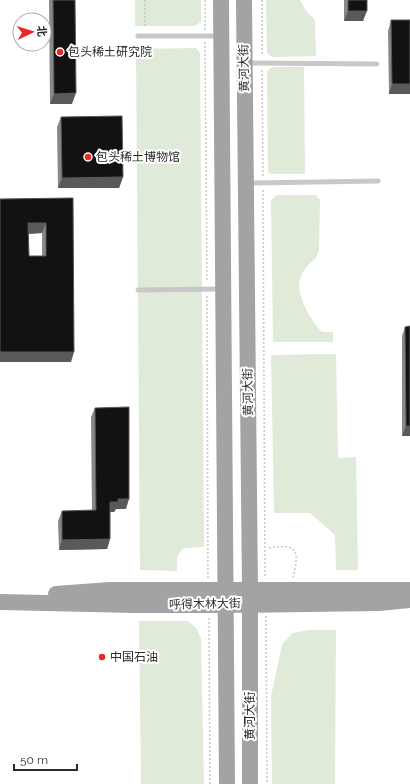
<svg xmlns="http://www.w3.org/2000/svg" width="410" height="784" viewBox="0 0 410 784" font-family="Raleway,'Noto Sans SC',sans-serif">
	<style>
		.green { fill: #e0ead8 }
		.lines { fill: none; stroke-linecap: round; stroke-linejoin: round }
		.path { stroke: #c8c8c8; stroke-width: 1.5; stroke-dasharray: 2 2; stroke-linecap: butt }
		.lane { stroke: #c8c8c8; stroke-width: 5 }
		.primary { stroke: #a3a3a3; stroke-width: 16 }
		.wall { fill: #888; fill-rule: evenodd }
		.shaded-wall { fill: #595959 }
		.building { fill: #121212; stroke: #595959; fill-rule: evenodd }
		.poi-dot { fill: #eb2725; stroke: #fff; stroke-width: 1.5 }
		.labels { text-anchor: middle; stroke-width: 4; stroke-linejoin: round; paint-order: stroke }
		.poi-label { font-size: 12px; fill: #2b2b2b; stroke: #fff; text-anchor: start }
		.street-label { font-size: 12px; fill: #2b2b2b; stroke: #fff }
	</style>
	<rect width="100%" height="100%" fill="#fff"/>
	<path class="green" d="M 135,0 L 201,0 L 201,22 L 194,26 L 135,26 Z
		M 266,0 L 300,0 L 306,11 L 315,20 L 316,56 L 272,57 L 267,53 Z
		M 196,48 L 200,53 L 204,547 L 183,548 L 177,557 L 177,571 L 140,570 L 136,49 Z
		M 272,67 L 304,67 L 305,174 L 270,174 L 268,172 L 267,71 Z
		M 277,195 L 316,195 L 320,200 L 319,250 L 316,258 C 308,264 300,273 299,284 C 299,299 311,321 322,332 L 333,332 L 333,342 L 273,342 L 271,200 Z
		M 336,354 L 338,458 L 356,457 L 358,570 L 336,570 L 335,535 L 310,513 L 274,513 L 271,355 Z
		M 139,621 L 188,621 L 197,629 L 201,639 L 204,784 L 141,784 Z
		M 309,630 L 336,630 L 335,784 L 272,784 L 271,696 L 282,645 L 292,633 Z"/>
	<g class="lines">
		<path class="path" d="M 145,0 L 145,26
			M 205,0 L 205,30
			M 262,0 L 262,56
			M 205,42 L 207,282
			M 262,70 L 263,176
			M 263,190 L 265,578
			M 207,296 L 208,578
			M 269,548 C 299,543 299,552 293,578
			M 266,616 L 267,784
			M 209,618 L 210,784"/>
		<path class="lane" d="M 138,36 L 220,36
			M 247,63 L 377,64
			M 249,183 L 378,181
			M 138,290 L 220,289"/>
		<path class="primary" d="M 221,0 L 227,784
			M 244,0 L 250,590 L 250,784
			M 56,594 L 110,590 L 410,590
			M 0,602 L 135,605 L 226,605 L 379,603 L 410,600"/>
	</g>
	<path class="wall" d="M 49,0 L 75,0 L 72,104 L 50,104 Z
		M 344,0 L 367,0 L 363,21 L 344,21 Z
		M 391,20 L 410,20 L 410,94 L 389,94 L 388,31 Z
		M 61,117 L 123,177 L 119,188 L 58,188 L 57,127 Z
		M 73,198 L 71,362 L 0,199 ZM 42,233 L 42,256 L 29,256 L 28,234 Z
		M 410,326 L 410,436 L 402,436 L 402,336 L 405,327 Z
		M 95,408 L 126,509 L 116,509 L 114,512 L 110,512 L 110,539 L 107,549 L 59,550 L 58,521 L 62,511 L 92,511 L 91,417 Z"/>
	<path class="shaded-wall" d="M 348,11 L 367,11 L 363,21 L 344,21 Z
		M 392,84 L 410,84 L 410,94 L 389,94 Z
		M 76,93 L 72,104 L 50,104 L 54,94 Z
		M 123,177 L 119,188 L 58,188 L 62,178 Z
		M 28,223 L 46,223 L 42,233 L 25,234 Z
		M 0,352 L 74,352 L 71,362 L 0,362 Z
		M 406,426 L 410,426 L 410,436 L 402,436 Z
		M 118,499 L 129,499 L 126,509 L 116,509 L 114,512 L 106,512 L 110,502 Z
		M 110,539 L 107,549 L 59,550 L 62,540 Z"/>
	<path class="building" d="M 53,0 L 75,0 L 76,93 L 54,94 Z
		M 348,0 L 367,0 L 367,11 L 348,11 Z
		M 391,20 L 410,20 L 410,84 L 392,84 Z
		M 122,116 L 123,177 L 62,178 L 61,117 Z
		M 73,198 L 74,352 L 0,352 L 0,199 ZM 28,223 L 46,223 L 46,256 L 29,256 Z
		M 410,326 L 410,426 L 406,426 L 405,327 Z
		M 129,407 L 129,499 L 118,499 L 118,502 L 110,502 L 110,539 L 62,540 L 62,511 L 96,510 L 95,408 Z"/>
	<g class="poi-dot">
		<circle cx="60" cy="52" r="4"/>
		<circle cx="88" cy="157" r="4"/>
		<circle cx="102" cy="657" r="4"/>
	</g>
	<g class="labels">
		<g class="poi-label">
			<text x="68" y="56">包头稀土研究院</text>
			<text x="96" y="161">包头稀土博物馆</text>
			<text x="110" y="661">中国石油</text>
		</g>
		<g class="street-label">
			<text transform="translate(244 68) rotate(-91)" y="4">黄河大街</text>
			<text transform="translate(248 392) rotate(-91)" y="4">黄河大街</text>
			<text transform="translate(205 604) rotate(-1)" y="4">呼得木林大街</text>
			<text transform="translate(250 716) rotate(-90)" y="4">黄河大街</text>
		</g>
	</g>
	<g transform="translate(32 32) rotate(86)"><circle r="19" fill="#ffffff" stroke="#aaaaaa"/>
	<path d="M0-3L7 15L0 10L-7 15Z" fill="#eb2725"/>
	<text y="-6" font-size="11" font-weight="bold" text-anchor="middle" fill="#2b2b2b">北</text>
	</g>
	<path d="M14 764v6h63v-6" fill="none" stroke="#2b2b2b" stroke-width="2"/>
	<text x="20" y="764" font-size="12" fill="#2b2b2b" stroke="#ffffff" stroke-width="3" paint-order="stroke">50 m</text>
</svg>
